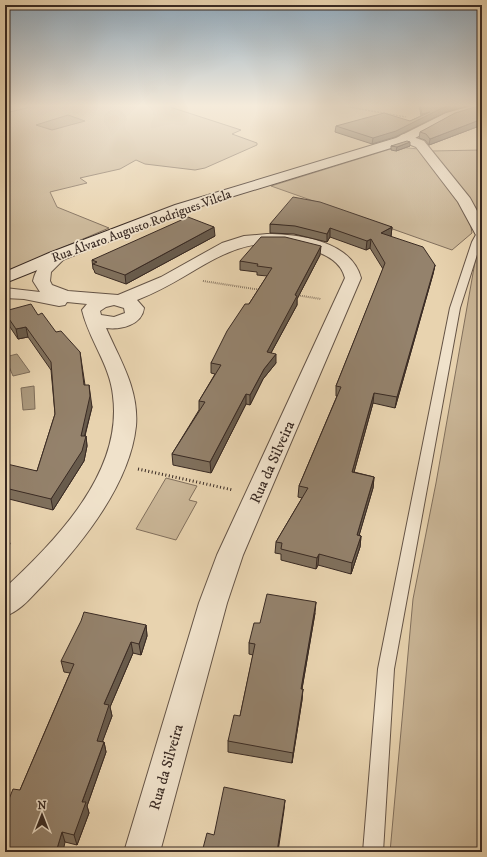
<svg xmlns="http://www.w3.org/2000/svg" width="487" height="857" viewBox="0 0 487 857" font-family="'IM FELL DW Pica',serif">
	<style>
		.green { fill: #cab697; stroke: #82705d }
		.water { fill: #ac9a7f; stroke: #7e6d5a }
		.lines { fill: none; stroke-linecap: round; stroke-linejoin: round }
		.service-casing { stroke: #655446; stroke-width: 2 }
		.minor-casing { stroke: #655446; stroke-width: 2 }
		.secondary-casing { stroke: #392a23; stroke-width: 2 }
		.path-far2 { stroke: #392a23; stroke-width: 1.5; stroke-dasharray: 0.5 1; stroke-linecap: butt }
		.path-far1 { stroke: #392a23; stroke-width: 2; stroke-dasharray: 0.5 1.5; stroke-linecap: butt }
		.path { stroke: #392a23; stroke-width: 3; stroke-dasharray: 1 2.5; stroke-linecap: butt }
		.service { fill: #f0e2cb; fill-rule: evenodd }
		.minor { fill: #f0e2cb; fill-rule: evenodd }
		.secondary { fill: #f0e2cb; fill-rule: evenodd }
		.wall { fill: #7f705d; stroke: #392a23 }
		.shaded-wall { fill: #685b4c; stroke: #392a23 }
		.building { fill: #94826c; stroke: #392a23 }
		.labels { text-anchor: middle; stroke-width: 3.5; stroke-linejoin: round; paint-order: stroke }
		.far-street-label { font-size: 13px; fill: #392a23; stroke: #f0e2cb }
		.street-label { font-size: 15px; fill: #392a23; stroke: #f0e2cb }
	</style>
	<rect width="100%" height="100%" fill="#e8d3af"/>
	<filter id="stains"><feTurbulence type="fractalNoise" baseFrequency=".005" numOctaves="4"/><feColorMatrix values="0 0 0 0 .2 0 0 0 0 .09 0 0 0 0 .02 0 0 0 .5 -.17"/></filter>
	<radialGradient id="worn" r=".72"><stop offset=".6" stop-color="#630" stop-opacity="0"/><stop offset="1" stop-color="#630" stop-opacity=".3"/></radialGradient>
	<path class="green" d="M 40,105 L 164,105 L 241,130 L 232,134 L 257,143 L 257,145 L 205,168 L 195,170 L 145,164 L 136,160 L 120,169 L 80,178 L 87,183 L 50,192 L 57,207 L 109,228 L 5,272 L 5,113 Z
		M 397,147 L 419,149 L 469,215 L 472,233 L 452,250 L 271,186 Z
		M 482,150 L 482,221 L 430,151 Z
		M 478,245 L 482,245 L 482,852 L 390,852 L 413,599 L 436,483 Z
		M 166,478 L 197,486 L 189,500 L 197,502 L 176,540 L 136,529 Z"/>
	<path class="water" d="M 68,115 L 85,121 L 52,130 L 36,125 Z
		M 17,354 L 30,372 L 13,376 L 5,357 Z
		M 34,386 L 35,409 L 23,410 L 21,388 Z"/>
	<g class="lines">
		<g class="service-casing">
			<path id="service" d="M 478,231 L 482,231 L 482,239 L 460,308 L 394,669 L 383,852 L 363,852 L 378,669 L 450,308 L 472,242 Z"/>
		</g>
		<g class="minor-casing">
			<path id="minor" d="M 405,134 L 424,141 L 470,198 L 482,220 L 482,239 L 477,237 L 458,202 L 416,147 L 401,141 L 399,138 L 401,135 Z
				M 267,234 C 300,234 351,241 361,278 L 243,555 L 227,603 L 160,852 L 124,852 L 199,603 L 217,555 L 345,278 C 341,262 327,255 312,250 C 234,225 203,275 137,300 L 144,308 C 142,325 121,330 106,328 C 120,360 139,389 136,426 C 130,484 83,542 44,584 C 32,596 21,611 5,616 L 5,588 C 56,540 123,473 113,396 C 110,365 89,340 82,310 L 87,304 L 67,302 L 65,305 L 59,306 L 24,299 L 5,298 L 5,288 L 40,292 L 33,281 C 36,267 50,247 67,251 L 69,254 L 51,272 L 50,281 L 52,285 L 68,291 L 118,295 L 161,277 L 222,243 L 244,236 ZM 114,305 L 124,308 L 125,313 L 114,317 L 101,315 L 100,311 L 106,307 Z"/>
		</g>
		<g class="secondary-casing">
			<path id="secondary" d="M 475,105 L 482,105 L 482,109 L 454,117 L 404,144 L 185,211 L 5,283 L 5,272 L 49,253 L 175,205 L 396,138 L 446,113 Z"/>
		</g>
		<path class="path-far2" d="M 337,105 L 406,117"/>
		<path class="path-far1" d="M 203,281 L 261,290
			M 296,295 L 321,299"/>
		<path class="path" d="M 138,469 L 233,490"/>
		<use href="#service" class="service"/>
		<use href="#minor" class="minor"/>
		<use href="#secondary" class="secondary"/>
	</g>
	<path class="wall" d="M 419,105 L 471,105 L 446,112 L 395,137 L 372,144 L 335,132 L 336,126 L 410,121 L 421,116 Z
		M 482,105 L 482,125 L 429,145 L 425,140 L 419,138 L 420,132 Z
		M 391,146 L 410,146 L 396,151 L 391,150 Z
		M 270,224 L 392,227 L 391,236 L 390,236 L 435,265 L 433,274 L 395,408 L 373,403 L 354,472 L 374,477 L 373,488 L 359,535 L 361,536 L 360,547 L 351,574 L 318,565 L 316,569 L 281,560 L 281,554 L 275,553 L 276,542 L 302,498 L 298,497 L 299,486 L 337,396 L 336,396 L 336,386 L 383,269 L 370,248 L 366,250 L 330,237 L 327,242 L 294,234 L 270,233 Z
		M 215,236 L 126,284 L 95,273 L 94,270 L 93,269 L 92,260 Z
		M 320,255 L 297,299 L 297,305 L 271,353 L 276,363 L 263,379 L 250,405 L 246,404 L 211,473 L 173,465 L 172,454 L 199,410 L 199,401 L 215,374 L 211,373 L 211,363 L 267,276 L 257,275 L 257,272 L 240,270 L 240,261 Z
		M 5,311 L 38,315 L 56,332 L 80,352 L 85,385 L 92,407 L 85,436 L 86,436 L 87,446 L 84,461 L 53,510 L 5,498 L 5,467 L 37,471 L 55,414 L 51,370 L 28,337 L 18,339 L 6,321 L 5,315 Z
		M 315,613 L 302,689 L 302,700 L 292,763 L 228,752 L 228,741 L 240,716 L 253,655 L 249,654 L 249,643 L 260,623 Z
		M 146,625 L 147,636 L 141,655 L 133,653 L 110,707 L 112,716 L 102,742 L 104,742 L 106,752 L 87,806 L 89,813 L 77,845 L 65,842 L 20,790 L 70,673 L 64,672 L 61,661 Z"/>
	<path class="shaded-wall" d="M 452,105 L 471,105 L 446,112 L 395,137 L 372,144 L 373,138 L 422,118 L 422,114 L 430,112 Z
		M 482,119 L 482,125 L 429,145 L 430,139 Z
		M 410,142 L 410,146 L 396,151 L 397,147 Z
		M 214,227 L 215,236 L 126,284 L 125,275 Z
		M 392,227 L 391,236 L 380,242 L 381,233 Z
		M 330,228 L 330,237 L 327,242 L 327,234 Z
		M 371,239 L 370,248 L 366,250 L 367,241 Z
		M 321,246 L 320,255 L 297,299 L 297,305 L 266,362 L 267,352 L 295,295 Z
		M 435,265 L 433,274 L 395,408 L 397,397 Z
		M 26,327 L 28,337 L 18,339 L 16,329 Z
		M 276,354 L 276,363 L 263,379 L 250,405 L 250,395 L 264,369 Z
		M 89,385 L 92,407 L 82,446 L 81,436 Z
		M 374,393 L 373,403 L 351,483 L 352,472 Z
		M 246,394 L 246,404 L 211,473 L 210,462 Z
		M 86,436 L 87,446 L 84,461 L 53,510 L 51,499 Z
		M 374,477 L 373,488 L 356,546 L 357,535 Z
		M 7,533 L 10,544 L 5,550 L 5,536 Z
		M 361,536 L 360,547 L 351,574 L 352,563 Z
		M 319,554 L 318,565 L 316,569 L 317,558 Z
		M 316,602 L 315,613 L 300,700 L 301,689 Z
		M 146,625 L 147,636 L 141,655 L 139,644 Z
		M 131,642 L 133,653 L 110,707 L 112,716 L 99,751 L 97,741 L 104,704 Z
		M 303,689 L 302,700 L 292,763 L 293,753 Z
		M 104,742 L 106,752 L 87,806 L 89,813 L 77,845 L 74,835 L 82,802 Z
		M 285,800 L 284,810 L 278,852 L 277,852 Z
		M 62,832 L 65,842 L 63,852 L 56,852 Z"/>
	<path class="building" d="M 420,105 L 452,105 L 446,106 L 396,131 L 373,138 L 336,126 L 384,113 L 410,121 L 430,112 L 422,114 Z
		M 482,105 L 482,119 L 430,139 L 426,134 L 420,132 L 455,113 Z
		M 407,141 L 410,142 L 397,147 L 391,146 Z
		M 293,197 L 320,202 L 392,227 L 381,233 L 423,247 L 435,265 L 397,397 L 374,393 L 352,472 L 374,477 L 357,535 L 361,536 L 352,563 L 319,554 L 317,558 L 281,549 L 282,543 L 276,542 L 308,488 L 299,486 L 341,387 L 336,386 L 385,263 L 371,239 L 367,241 L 330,228 L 327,234 L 295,226 L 270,224 Z
		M 188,217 L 214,227 L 125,275 L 93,264 L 97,262 L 92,260 Z
		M 261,237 L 285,237 L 321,246 L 295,295 L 297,296 L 267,352 L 276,354 L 264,369 L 250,395 L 246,394 L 210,462 L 172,454 L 205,402 L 199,401 L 221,365 L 211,363 L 227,331 L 245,304 L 249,304 L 272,268 L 257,266 L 258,264 L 240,261 Z
		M 31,304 L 38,315 L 42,313 L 56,332 L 61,331 L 80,352 L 84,385 L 89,385 L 90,396 L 81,436 L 86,436 L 82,451 L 51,499 L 5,488 L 5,467 L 7,464 L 37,471 L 55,414 L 51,362 L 26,327 L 16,329 L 5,313 L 5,311 Z
		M 267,594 L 316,602 L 301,689 L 303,689 L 293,753 L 228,741 L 234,715 L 240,716 L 255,644 L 249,643 L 254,623 L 260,623 Z
		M 84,612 L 146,625 L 139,644 L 131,642 L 104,704 L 109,705 L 97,741 L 104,742 L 82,802 L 86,802 L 74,835 L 62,832 L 56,852 L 5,852 L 5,809 L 13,789 L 20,790 L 74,664 L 61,661 L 81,621 Z
		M 224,787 L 285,800 L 277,852 L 202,852 L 207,833 L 214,835 Z"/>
	<linearGradient id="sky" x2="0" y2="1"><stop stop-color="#90aabe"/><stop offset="0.47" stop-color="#f5ebdb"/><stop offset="1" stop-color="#f5ebdb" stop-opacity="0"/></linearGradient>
	<rect width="487" height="225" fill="url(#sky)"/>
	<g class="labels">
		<g class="far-street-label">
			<text transform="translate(141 225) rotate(-20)" y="5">Rua Álvaro Augusto Rodrigues Vilela</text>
		</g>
		<g class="street-label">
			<text transform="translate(272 462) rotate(-66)" y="5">Rua da Silveira</text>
			<text transform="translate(166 767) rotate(-74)" y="5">Rua da Silveira</text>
		</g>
	</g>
	<rect width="487" height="857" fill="none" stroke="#e8d3af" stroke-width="20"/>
	<rect x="6" y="6" width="475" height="845" fill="none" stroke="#392a23" stroke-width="2"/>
	<rect x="10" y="10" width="467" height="837" fill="none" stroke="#392a23"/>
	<g transform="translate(42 815)" stroke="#f0e2cb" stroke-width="3" paint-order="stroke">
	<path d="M0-3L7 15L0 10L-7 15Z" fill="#392a23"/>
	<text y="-6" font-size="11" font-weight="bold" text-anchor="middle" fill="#392a23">N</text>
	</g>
	<rect width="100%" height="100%" filter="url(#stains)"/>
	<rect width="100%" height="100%" fill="url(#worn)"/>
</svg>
